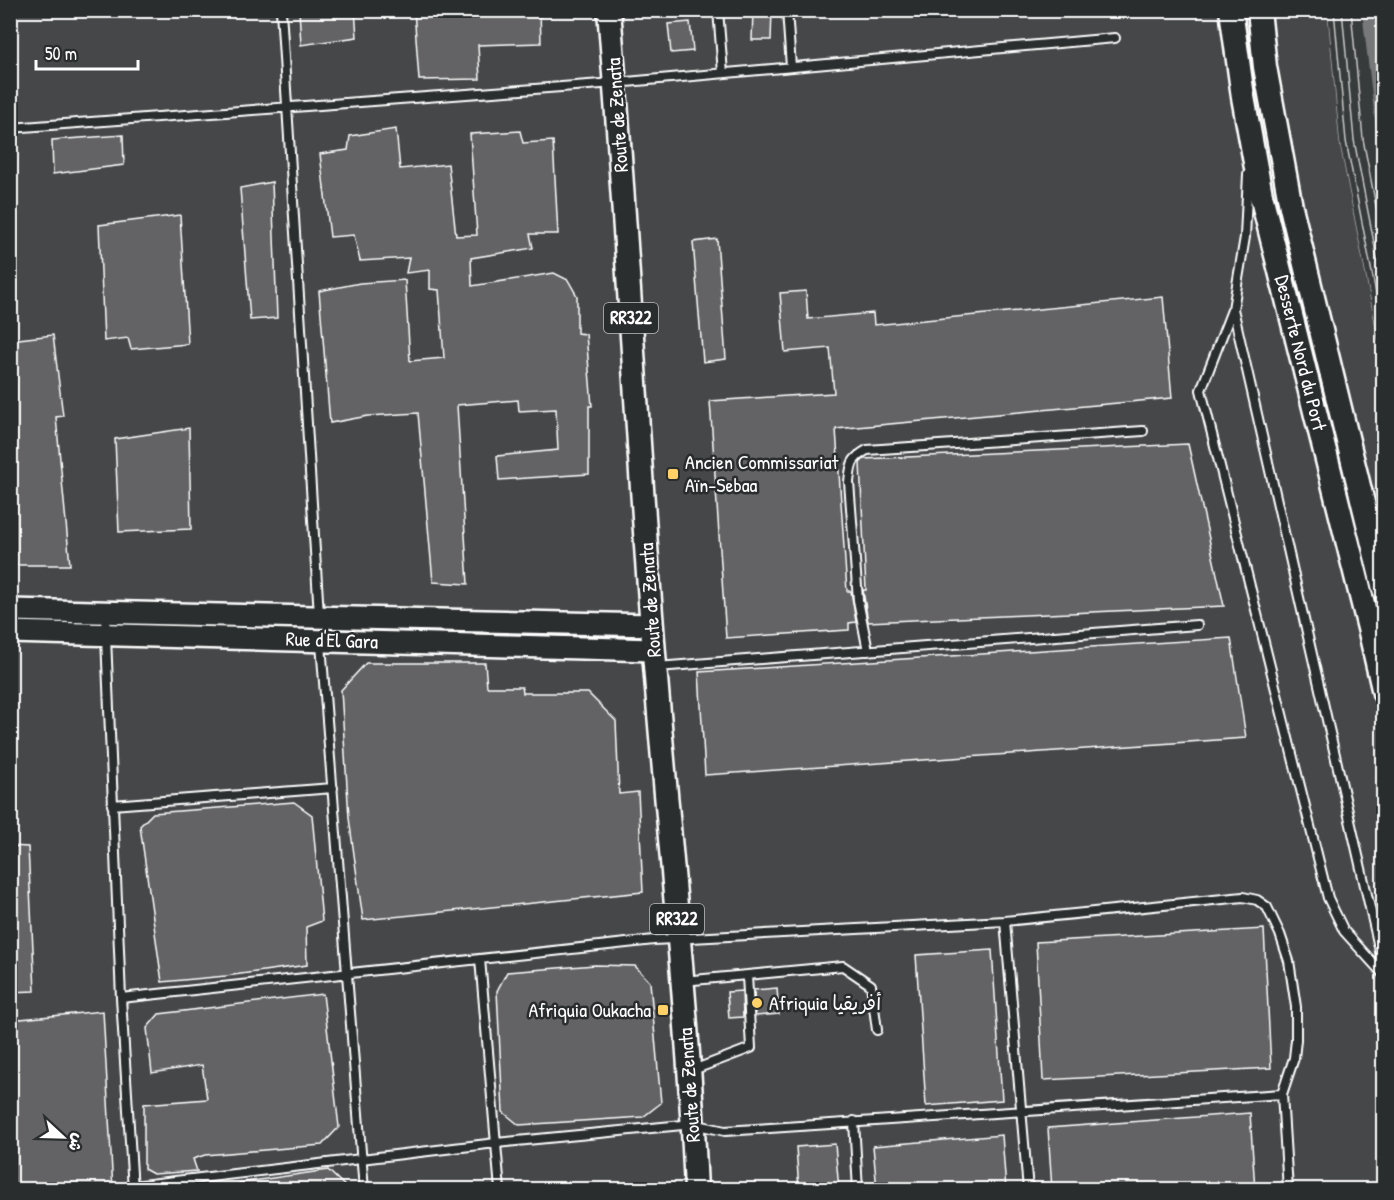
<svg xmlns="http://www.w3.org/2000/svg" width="1394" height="1200" viewBox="0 0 1394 1200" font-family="'Patrick Hand','Playpen Sans Arabic',sans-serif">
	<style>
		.built { fill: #444748 }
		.water { fill: #767879; stroke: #adaeaf; stroke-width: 1.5 }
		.pier { fill: #373a3b }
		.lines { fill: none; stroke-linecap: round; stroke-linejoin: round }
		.shore { stroke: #c8c9c9; stroke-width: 1.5 }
		.building { fill: #636465; stroke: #fff; stroke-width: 1.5 }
		.lane-casing { stroke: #fff; stroke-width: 12 }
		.secondary-casing { stroke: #fff; stroke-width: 26 }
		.primary-casing { stroke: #fff; stroke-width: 27 }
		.lane { stroke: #2a2d2e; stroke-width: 8 }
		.secondary { stroke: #2a2d2e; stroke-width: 21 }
		.primary { stroke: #2a2d2e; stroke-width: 22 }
		.poi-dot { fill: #ffd166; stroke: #2a2d2e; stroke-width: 2 }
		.labels { text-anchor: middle; stroke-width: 5; stroke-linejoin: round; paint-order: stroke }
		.shield { fill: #2a2d2e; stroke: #bfc0c0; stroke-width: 1.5 }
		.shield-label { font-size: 18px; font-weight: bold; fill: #fff }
		.street-label { font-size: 20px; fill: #fff; stroke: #2a2d2e }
		.poi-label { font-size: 20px; fill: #fff; stroke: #2a2d2e; text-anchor: start }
	</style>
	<rect width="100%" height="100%" fill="#373a3b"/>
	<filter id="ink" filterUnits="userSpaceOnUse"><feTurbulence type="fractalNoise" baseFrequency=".0167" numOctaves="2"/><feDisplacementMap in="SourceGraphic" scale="12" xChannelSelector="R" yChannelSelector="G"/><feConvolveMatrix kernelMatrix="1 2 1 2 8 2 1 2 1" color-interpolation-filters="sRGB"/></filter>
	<g filter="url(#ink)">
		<path class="built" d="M 10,11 L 1328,11 L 1340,142 L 1378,336 L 1383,356 L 1383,1189 L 11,1189 Z"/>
		<path class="water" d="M 1328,11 L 1383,11 L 1383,356 L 1378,336 L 1340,142 Z"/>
		<path class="pier" d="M 1328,11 L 1362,11 L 1383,188 L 1383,356 L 1378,336 L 1340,142 Z"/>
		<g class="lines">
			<path class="shore" d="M 1334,10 L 1346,141 L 1384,334
				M 1342,10 L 1354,140 L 1384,294
				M 1351,10 L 1363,139 L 1384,247"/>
		</g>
		<path class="building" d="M 299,10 L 355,10 L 357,37 L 301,45 Z
			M 414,10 L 540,10 L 541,43 L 478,45 L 480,79 L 419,80 Z
			M 753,10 L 772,10 L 771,40 L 752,40 Z
			M 690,22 L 693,51 L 671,53 L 668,24 Z
			M 396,129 L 400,169 L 448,164 L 456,236 L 477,235 L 470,134 L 520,131 L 523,143 L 553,141 L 558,234 L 530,234 L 533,248 L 471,258 L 472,286 L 554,273 L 568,280 L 577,296 L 577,333 L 586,334 L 592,406 L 589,406 L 589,474 L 499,480 L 497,456 L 558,450 L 556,409 L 519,411 L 518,400 L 457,405 L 468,584 L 433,582 L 418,413 L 368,416 L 330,423 L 319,291 L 360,283 L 405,280 L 410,361 L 444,358 L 439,290 L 430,289 L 430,270 L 406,273 L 409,258 L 360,261 L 354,235 L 330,237 L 320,154 L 348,150 L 350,136 Z
			M 123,135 L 124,165 L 53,174 L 52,140 Z
			M 272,182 L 277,318 L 250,320 L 240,188 Z
			M 180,215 L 188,344 L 131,349 L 128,338 L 104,341 L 99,225 Z
			M 717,239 L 726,359 L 703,362 L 693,242 Z
			M 806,291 L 808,319 L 873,313 L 874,325 L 1163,297 L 1172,398 L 836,429 L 847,591 L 851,591 L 856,622 L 849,623 L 849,630 L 726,638 L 710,401 L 834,393 L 830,348 L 785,352 L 780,293 Z
			M 53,335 L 63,416 L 56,417 L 70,565 L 12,565 L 10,340 Z
			M 189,428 L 191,529 L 119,532 L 115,439 Z
			M 1188,444 L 1224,606 L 868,622 L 863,590 L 866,590 L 860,463 L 864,459 Z
			M 1231,638 L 1246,738 L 705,775 L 699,672 Z
			M 366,663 L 485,663 L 487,687 L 522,687 L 523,693 L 588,693 L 616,721 L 619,794 L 638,792 L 643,892 L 363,920 L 349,818 L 341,690 Z
			M 294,802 L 312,815 L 322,921 L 306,927 L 307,965 L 226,976 L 162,982 L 140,826 L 153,813 Z
			M 10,846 L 28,847 L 35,991 L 10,992 Z
			M 1264,929 L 1271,1068 L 1043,1080 L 1036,942 Z
			M 992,950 L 1002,1100 L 926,1106 L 916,955 Z
			M 595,965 L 635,966 L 650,982 L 661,1103 L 643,1117 L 519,1125 L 503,1112 L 497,991 L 507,972 Z
			M 777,988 L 779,1014 L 755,1016 L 754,990 Z
			M 742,991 L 743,1017 L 729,1018 L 727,992 Z
			M 323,994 L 339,1127 L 322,1145 L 205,1155 L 193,1159 L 197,1171 L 153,1174 L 144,1169 L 144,1104 L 207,1099 L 202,1065 L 152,1073 L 147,1028 L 159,1014 Z
			M 103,1011 L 113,1190 L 10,1190 L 10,1020 Z
			M 1250,1113 L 1255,1190 L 1052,1190 L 1048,1128 Z
			M 1002,1135 L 1006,1190 L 877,1190 L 873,1146 Z
			M 835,1144 L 839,1190 L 799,1190 L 796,1147 Z
			M 328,1170 L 349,1190 L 239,1190 L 239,1183 Z"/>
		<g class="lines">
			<g class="lane-casing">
				<path id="lane" d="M 281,10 L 319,615
					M 718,10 L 723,73
					M 787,10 L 791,67
					M 10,128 L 615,83 L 1115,38
					M 1248,174 L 1245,237 L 1233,309 L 1384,969
					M 1232,310 L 1201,390 L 1328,898 L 1344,931 L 1384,975
					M 105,613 L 121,998 L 133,1190
					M 321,644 L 364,1190
					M 868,651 L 858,600 L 849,482 C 851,464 851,459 867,450 L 1143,431
					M 657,667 L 1197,625
					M 112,805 L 333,788
					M 1005,921 L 1028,1190
					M 480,959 L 500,1190
					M 683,981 L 843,966 L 871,985 L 877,1030
					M 121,998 L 654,940 L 1005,921 L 1243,897 L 1257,900 L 1267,907 L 1280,934 L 1289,961 L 1296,1007 L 1296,1040 L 1294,1058 L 1282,1094 L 1288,1190
					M 693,1070 L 751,1048 L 747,975
					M 854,1121 L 858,1190
					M 133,1186 L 496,1143 L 693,1124 L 725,1131 L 1282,1094"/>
			</g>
			<g class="secondary-casing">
				<path id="secondary" d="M 10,610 L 651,625
					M 10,632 L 653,650"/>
			</g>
			<g class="primary-casing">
				<path id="primary" d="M 609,10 C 626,216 636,422 652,627 C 666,814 688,1002 696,1190
					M 1231,10 L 1243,97 L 1261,195 L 1370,632 L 1384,693
					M 1259,10 L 1265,67 L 1291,207 L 1384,589"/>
			</g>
			<use href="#lane" class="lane"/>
			<use href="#secondary" class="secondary"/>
			<use href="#primary" class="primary"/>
		</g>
	</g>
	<g class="poi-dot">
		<rect x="667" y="468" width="12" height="12" rx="3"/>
		<circle cx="757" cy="1003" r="6"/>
		<rect x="657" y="1004" width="12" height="12" rx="3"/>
	</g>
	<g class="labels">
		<g class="shield">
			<rect x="604" y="303" width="54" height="30" rx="4.5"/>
			<rect x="650" y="904" width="54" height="30" rx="4.5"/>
		</g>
		<g class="shield-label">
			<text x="631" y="324">RR322</text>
			<text x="677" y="925">RR322</text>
		</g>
		<g class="street-label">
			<text transform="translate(617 115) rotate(-94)" y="7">Route de Zenata</text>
			<text transform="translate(1301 353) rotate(76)" y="7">Desserte Nord du Port</text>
			<text transform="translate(650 600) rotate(-94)" y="7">Route de Zenata</text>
			<text transform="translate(332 640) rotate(2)" y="7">Rue d'El Gara</text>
			<text transform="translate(689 1085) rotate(-94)" y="7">Route de Zenata</text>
		</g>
		<g class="poi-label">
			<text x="685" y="469">Ancien Commissariat<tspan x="685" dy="23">Aïn-Sebaa</tspan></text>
			<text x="769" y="1010">Afriquia أفريقيا</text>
			<text x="651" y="1017" text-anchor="end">Afriquia Oukacha</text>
		</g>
	</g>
	<rect width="1394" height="1200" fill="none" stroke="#2a2d2e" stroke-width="36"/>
	<rect x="18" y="18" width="1358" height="1164" fill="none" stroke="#fff" stroke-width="2" filter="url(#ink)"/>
	<g transform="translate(63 1137) rotate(112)" stroke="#2a2d2e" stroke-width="4.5" paint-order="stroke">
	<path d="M0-4.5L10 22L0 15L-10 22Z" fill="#ffffff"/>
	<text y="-9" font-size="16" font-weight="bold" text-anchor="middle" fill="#ffffff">ش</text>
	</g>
	<path d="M36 60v9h102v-9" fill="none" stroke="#ffffff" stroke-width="3"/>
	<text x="45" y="60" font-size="18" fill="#ffffff" stroke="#2a2d2e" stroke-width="4.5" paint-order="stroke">50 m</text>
</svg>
